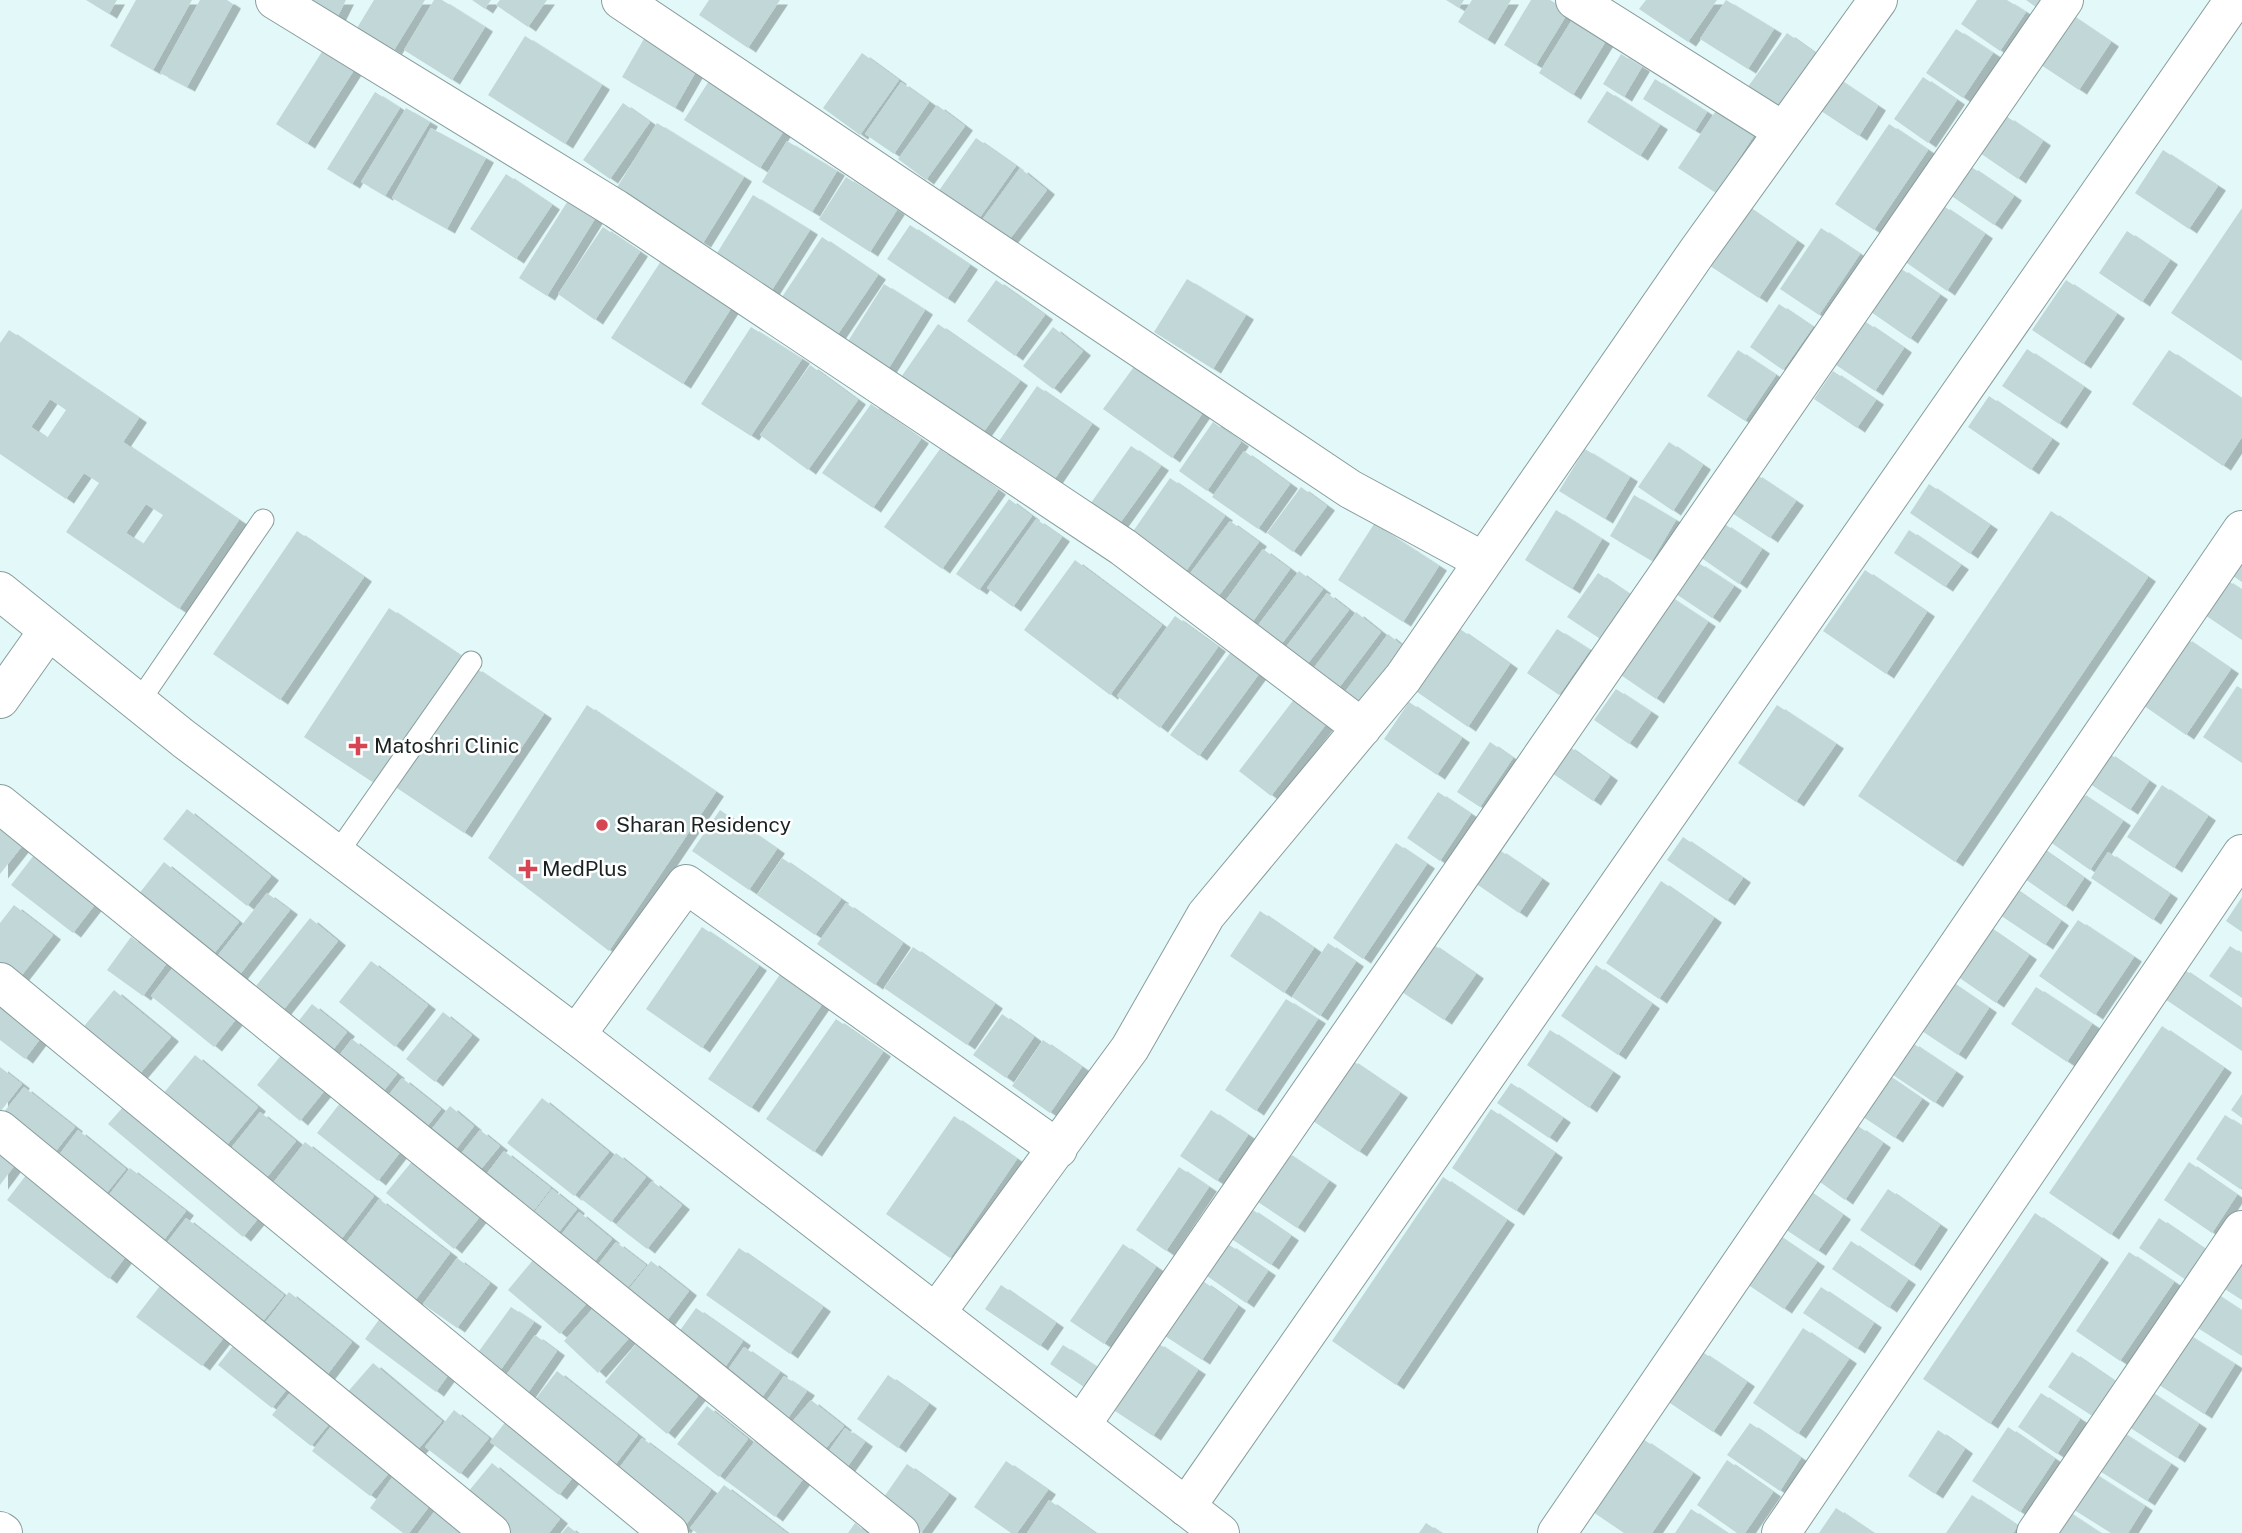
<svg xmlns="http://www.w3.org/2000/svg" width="2242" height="1533" viewBox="0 0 2242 1533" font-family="'Public Sans',sans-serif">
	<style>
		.building { fill: #c2d7d8; fill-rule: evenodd; filter: url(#shadow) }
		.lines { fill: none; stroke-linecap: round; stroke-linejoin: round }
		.service-casing { stroke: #899d9d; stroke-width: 23 }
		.minor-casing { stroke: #899d9d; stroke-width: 40 }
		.tertiary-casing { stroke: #899d9d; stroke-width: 40 }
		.service { stroke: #fff; stroke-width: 21 }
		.minor { stroke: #fff; stroke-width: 38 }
		.tertiary { stroke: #fff; stroke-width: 38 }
		.poi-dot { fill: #d54553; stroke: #fff; stroke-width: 2.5 }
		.labels { text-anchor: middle; stroke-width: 5; stroke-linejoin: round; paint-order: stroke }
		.poi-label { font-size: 21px; fill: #1a2222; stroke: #fff; text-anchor: start }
	</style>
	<defs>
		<filter id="shadow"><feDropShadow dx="8" dy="4.5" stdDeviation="0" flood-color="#0004"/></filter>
	</defs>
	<rect width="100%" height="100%" fill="#e3f9f9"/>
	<path class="building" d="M 86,0 L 117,0 L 109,14 Z
		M 136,0 L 192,0 L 153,70 L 110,46 Z
		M 200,0 L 227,0 L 233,4 L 187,87 L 160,73 Z
		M 304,0 L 346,0 L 337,18 Z
		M 374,0 L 425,0 L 394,50 L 357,28 Z
		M 434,0 L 442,0 L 485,27 L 452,80 L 404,50 Z
		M 472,0 L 491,0 L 485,9 Z
		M 500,0 L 547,0 L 528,27 L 496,5 Z
		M 709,0 L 780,0 L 748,48 L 699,15 Z
		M 1446,0 L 1464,0 L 1459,8 Z
		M 1472,0 L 1511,0 L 1487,40 L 1458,22 Z
		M 1531,0 L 1550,0 L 1569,11 L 1536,65 L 1504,45 Z
		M 1646,0 L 1717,0 L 1688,42 L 1639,9 Z
		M 1726,0 L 1774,29 L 1748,69 L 1700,39 Z
		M 1977,0 L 2007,0 L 2026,12 L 2000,51 L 1961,24 Z
		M 2026,0 L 2047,0 L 2040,10 Z
		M 2068,13 L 2111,42 L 2079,90 L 2035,61 Z
		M 1575,15 L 1609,36 L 1573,95 L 1539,73 Z
		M 1956,29 L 1993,53 L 1963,98 L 1926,73 Z
		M 1787,33 L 1818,55 L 1777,110 L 1747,88 Z
		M 525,36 L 602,85 L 565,144 L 488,95 Z
		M 645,37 L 698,68 L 675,108 L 622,77 Z
		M 325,47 L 356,67 L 307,144 L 276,124 Z
		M 862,53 L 899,80 L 860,135 L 823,108 Z
		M 1621,54 L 1642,67 L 1624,97 L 1603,84 Z
		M 1829,73 L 1878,106 L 1859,136 L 1809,103 Z
		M 1923,77 L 1957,100 L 1928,143 L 1894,119 Z
		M 1655,79 L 1707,112 L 1695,131 L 1643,99 Z
		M 709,81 L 785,129 L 760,168 L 684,120 Z
		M 901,82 L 929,102 L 894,154 L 865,134 Z
		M 1607,91 L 1660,125 L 1640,156 L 1587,122 Z
		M 375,92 L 400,108 L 352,184 L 327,169 Z
		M 623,103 L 650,122 L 610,179 L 583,160 Z
		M 937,105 L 965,126 L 926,180 L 898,159 Z
		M 1719,106 L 1757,131 L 1716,193 L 1678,168 Z
		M 406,108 L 430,122 L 385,196 L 361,182 Z
		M 2006,116 L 2043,141 L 2018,179 L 1980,153 Z
		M 657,123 L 744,177 L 703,243 L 616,189 Z
		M 1889,124 L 1928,150 L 1874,230 L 1835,204 Z
		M 431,128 L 486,158 L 447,229 L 392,198 Z
		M 976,138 L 1016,166 L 978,220 L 938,192 Z
		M 787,141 L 837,171 L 812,212 L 762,182 Z
		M 2163,150 L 2218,186 L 2189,229 L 2135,193 Z
		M 1970,166 L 2014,196 L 1994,225 L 1950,195 Z
		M 1020,168 L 1047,190 L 1009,240 L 982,220 Z
		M 506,174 L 552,205 L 516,259 L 470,229 Z
		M 846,177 L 897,210 L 870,252 L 819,219 Z
		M 753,195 L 810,230 L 770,293 L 714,258 Z
		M 571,196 L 598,214 L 547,296 L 519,278 Z
		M 1742,203 L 1797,241 L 1759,298 L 1704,262 Z
		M 1942,205 L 1985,234 L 1947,291 L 1904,261 Z
		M 2242,208 L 2242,361 L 2171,313 Z
		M 910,225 L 970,265 L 947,299 L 887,259 Z
		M 603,227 L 640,252 L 595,320 L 558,294 Z
		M 1821,228 L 1860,254 L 1819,315 L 1780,289 Z
		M 2127,231 L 2170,260 L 2142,302 L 2099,273 Z
		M 822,237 L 878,275 L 836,337 L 780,300 Z
		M 661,261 L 732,307 L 683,384 L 611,338 Z
		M 1900,268 L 1940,295 L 1910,339 L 1871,312 Z
		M 1187,279 L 1246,315 L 1213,369 L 1154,332 Z
		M 996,280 L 1045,315 L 1015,356 L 967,321 Z
		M 2066,280 L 2117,314 L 2083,364 L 2032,330 Z
		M 884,284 L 925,310 L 887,371 L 845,346 Z
		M 1779,304 L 1813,327 L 1783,370 L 1750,347 Z
		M 1866,322 L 1904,348 L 1875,391 L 1836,365 Z
		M 938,324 L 1020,381 L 980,437 L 899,380 Z
		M 751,327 L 802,359 L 751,436 L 701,404 Z
		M 1053,327 L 1083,351 L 1053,389 L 1023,366 Z
		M 9,330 L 139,418 L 123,442 L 239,520 L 179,609 L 66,532 L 99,483 L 84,473 L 66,499 L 0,454 L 0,343 ZM 50,399 L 66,410 L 47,438 L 31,427 ZM 146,504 L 163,515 L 143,544 L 126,533 Z
		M 2027,349 L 2084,387 L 2059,424 L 2002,386 Z
		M 1738,350 L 1776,375 L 1745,421 L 1707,396 Z
		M 2169,350 L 2242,399 L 2242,437 L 2223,466 L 2132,404 Z
		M 1136,364 L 1204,411 L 1172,458 L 1103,409 Z
		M 810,365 L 858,400 L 808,470 L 760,435 Z
		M 1833,371 L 1876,400 L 1857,428 L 1814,399 Z
		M 1037,386 L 1092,424 L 1052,483 L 997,444 Z
		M 1989,396 L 2052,439 L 2031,470 L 1968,427 Z
		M 871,404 L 921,439 L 873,508 L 822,473 Z
		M 1213,422 L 1241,442 L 1207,491 L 1179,471 Z
		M 1669,442 L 1703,465 L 1673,511 L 1638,487 Z
		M 1131,446 L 1161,466 L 1115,530 L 1086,510 Z
		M 940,449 L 998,490 L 942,569 L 884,527 Z
		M 1585,449 L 1630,477 L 1605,519 L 1559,491 Z
		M 1244,451 L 1290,484 L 1258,529 L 1212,497 Z
		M 1754,473 L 1796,501 L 1770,538 L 1729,511 Z
		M 1170,478 L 1225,516 L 1179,581 L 1125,543 Z
		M 1929,484 L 1990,525 L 1970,554 L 1910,513 Z
		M 1301,487 L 1327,506 L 1293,552 L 1267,533 Z
		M 1634,495 L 1676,520 L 1652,561 L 1610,536 Z
		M 1009,499 L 1032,516 L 979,590 L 956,574 Z
		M 1556,510 L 1602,539 L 1572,589 L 1525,560 Z
		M 2051,511 L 2148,577 L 1955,862 L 1858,796 Z
		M 1036,519 L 1062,537 L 1013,607 L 987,588 Z
		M 1230,521 L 1259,542 L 1211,606 L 1182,584 Z
		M 1723,523 L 1762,549 L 1739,584 L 1700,557 Z
		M 1374,524 L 1439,566 L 1403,622 L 1338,580 Z
		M 1909,530 L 1961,565 L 1945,587 L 1894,553 Z
		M 297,531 L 364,577 L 280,700 L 213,654 Z
		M 1263,549 L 1290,569 L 1246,631 L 1218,611 Z
		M 1075,560 L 1162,625 L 1110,695 L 1024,630 Z
		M 1697,562 L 1734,586 L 1712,618 L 1676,594 Z
		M 2242,563 L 2242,582 L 2233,576 Z
		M 1865,570 L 1927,612 L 1886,674 L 1823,631 Z
		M 1299,571 L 1323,589 L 1274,654 L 1250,636 Z
		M 1598,573 L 1632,596 L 1602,640 L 1567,617 Z
		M 2225,579 L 2242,590 L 2242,640 L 2202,613 Z
		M 1327,593 L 1349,610 L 1302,671 L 1280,655 Z
		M 1667,595 L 1708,622 L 1656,699 L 1615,671 Z
		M 389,608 L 461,656 L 377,785 L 304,737 Z
		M 1356,612 L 1381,632 L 1338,689 L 1313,669 Z
		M 1175,616 L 1218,647 L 1160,728 L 1117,696 Z
		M 1460,629 L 1510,664 L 1468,727 L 1417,692 Z
		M 1557,629 L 1590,650 L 1559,695 L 1527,673 Z
		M 1388,634 L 1404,647 L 1357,708 L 1342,696 Z
		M 2184,637 L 2231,669 L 2186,735 L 2140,703 Z
		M 1230,653 L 1259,674 L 1199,756 L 1170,735 Z
		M 474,667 L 544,714 L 464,833 L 394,786 Z
		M 2237,686 L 2242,689 L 2242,763 L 2203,737 Z
		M 1616,689 L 1651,712 L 1629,744 L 1594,720 Z
		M 1295,698 L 1327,723 L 1271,796 L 1239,771 Z
		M 1409,702 L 1462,738 L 1437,775 L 1384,739 Z
		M 587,705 L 716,792 L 609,951 L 488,858 Z
		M 1777,705 L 1836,744 L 1796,802 L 1738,763 Z
		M 1490,742 L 1513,758 L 1480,807 L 1457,792 Z
		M 1567,745 L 1610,776 L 1593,801 L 1549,771 Z
		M 2107,752 L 2149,781 L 2130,810 L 2087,782 Z
		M 2162,785 L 2208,816 L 2174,868 L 2127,837 Z
		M 2078,791 L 2123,821 L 2090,870 L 2046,839 Z
		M 1438,792 L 1471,814 L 1440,861 L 1407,838 Z
		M 187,809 L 271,876 L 247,906 L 163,839 Z
		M 720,810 L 777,849 L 749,890 L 692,851 Z
		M 0,826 L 23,845 L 0,874 Z
		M 1683,837 L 1743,878 L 1727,901 L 1667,860 Z
		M 1396,843 L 1427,864 L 1363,959 L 1333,938 Z
		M 2034,843 L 2084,878 L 2065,907 L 2015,872 Z
		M 1498,849 L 1542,879 L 1519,913 L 1475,883 Z
		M 2108,852 L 2170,894 L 2153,920 L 2091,878 Z
		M 34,855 L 97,902 L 73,933 L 11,885 Z
		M 782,858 L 841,899 L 815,935 L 757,895 Z
		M 164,862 L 239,922 L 213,955 L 138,895 Z
		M 1661,881 L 1714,918 L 1659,999 L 1606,963 Z
		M 2008,884 L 2061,921 L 2045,945 L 1991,909 Z
		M 267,893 L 290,910 L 238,977 L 215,959 Z
		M 2242,897 L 2242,932 L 2226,921 Z
		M 846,903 L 903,943 L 875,985 L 817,944 Z
		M 14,905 L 53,935 L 15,984 L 0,972 L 0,923 Z
		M 1260,911 L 1314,948 L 1284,993 L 1230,956 Z
		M 310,918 L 338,941 L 281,1013 L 252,991 Z
		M 2078,920 L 2134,957 L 2095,1015 L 2039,976 Z
		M 1984,924 L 2029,955 L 1996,1003 L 1951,972 Z
		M 702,927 L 759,966 L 702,1048 L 646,1009 Z
		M 131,937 L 167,963 L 143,996 L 107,970 Z
		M 1328,943 L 1356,962 L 1320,1016 L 1292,997 Z
		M 1431,943 L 1476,974 L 1444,1020 L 1399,990 Z
		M 2230,946 L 2242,954 L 2242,998 L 2209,976 Z
		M 913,947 L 995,1004 L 967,1045 L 884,988 Z
		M 371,961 L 428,1005 L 395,1047 L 339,1002 Z
		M 177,962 L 241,1013 L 214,1047 L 151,996 Z
		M 1596,965 L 1652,1004 L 1618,1055 L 1561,1016 Z
		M 2182,968 L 2242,1009 L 2242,1051 L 2162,997 Z
		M 781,973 L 823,1003 L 751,1108 L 708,1079 Z
		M 1945,978 L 1989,1008 L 1958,1055 L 1913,1025 Z
		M 2036,987 L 2092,1024 L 2067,1062 L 2011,1024 Z
		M 0,990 L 49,1027 L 25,1059 L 0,1040 Z
		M 114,990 L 171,1037 L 132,1083 L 76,1036 Z
		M 1286,999 L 1318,1019 L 1256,1111 L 1225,1090 Z
		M 312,1004 L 347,1032 L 325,1060 L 290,1032 Z
		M 443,1012 L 472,1035 L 435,1082 L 406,1059 Z
		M 1002,1014 L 1034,1037 L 1006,1078 L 973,1055 Z
		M 836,1019 L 883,1052 L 814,1152 L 766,1119 Z
		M 2162,1026 L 2224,1068 L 2111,1235 L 2049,1193 Z
		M 1550,1030 L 1613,1072 L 1589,1108 L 1527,1065 Z
		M 352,1039 L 397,1074 L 375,1102 L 330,1067 Z
		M 1043,1040 L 1082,1067 L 1050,1113 L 1012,1086 Z
		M 1911,1042 L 1956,1072 L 1935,1103 L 1890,1073 Z
		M 287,1048 L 330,1084 L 300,1121 L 257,1085 Z
		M 195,1055 L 258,1107 L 221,1152 L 158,1100 Z
		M 1350,1059 L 1400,1093 L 1359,1152 L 1310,1119 Z
		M 0,1067 L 22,1084 L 0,1112 Z
		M 1878,1069 L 1922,1099 L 1895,1138 L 1851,1109 Z
		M 402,1078 L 441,1109 L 418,1138 L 379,1107 Z
		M 1511,1083 L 1563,1118 L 1549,1138 L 1497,1103 Z
		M 24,1087 L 75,1127 L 48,1161 L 0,1117 Z
		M 347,1094 L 408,1142 L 378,1181 L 317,1133 Z
		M 2242,1094 L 2242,1118 L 2231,1110 Z
		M 132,1097 L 266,1209 L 243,1237 L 108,1124 Z
		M 542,1098 L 609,1152 L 574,1196 L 507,1143 Z
		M 450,1106 L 474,1126 L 448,1160 L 423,1140 Z
		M 1491,1109 L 1555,1153 L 1516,1211 L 1452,1168 Z
		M 1211,1110 L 1248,1135 L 1217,1181 L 1180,1156 Z
		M 260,1112 L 296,1141 L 260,1186 L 224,1157 Z
		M 2225,1115 L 2242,1126 L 2242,1186 L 2240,1189 L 2196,1159 Z
		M 954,1116 L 1017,1159 L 950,1258 L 886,1214 Z
		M 1858,1126 L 1883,1143 L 1845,1200 L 1820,1182 Z
		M 78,1130 L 126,1169 L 100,1201 L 52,1164 Z
		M 480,1130 L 500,1146 L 472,1180 L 452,1165 Z
		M 0,1136 L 23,1154 L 0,1185 Z
		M 305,1142 L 374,1196 L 339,1242 L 270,1187 Z
		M 504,1151 L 551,1188 L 525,1222 L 478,1185 Z
		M 1284,1151 L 1329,1181 L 1297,1228 L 1252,1198 Z
		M 616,1153 L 646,1177 L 611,1222 L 580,1198 Z
		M 414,1159 L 482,1214 L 454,1249 L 386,1193 Z
		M 2189,1162 L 2237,1195 L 2212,1233 L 2164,1200 Z
		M 33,1166 L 135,1244 L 109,1279 L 7,1200 Z
		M 1179,1167 L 1209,1187 L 1166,1251 L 1136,1230 Z
		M 130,1168 L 186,1211 L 157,1249 L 101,1205 Z
		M 1443,1177 L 1507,1220 L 1396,1385 L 1332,1341 Z
		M 652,1181 L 682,1205 L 647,1249 L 616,1225 Z
		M 1801,1186 L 1843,1215 L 1818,1251 L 1776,1223 Z
		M 552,1189 L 577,1209 L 551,1242 L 526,1223 Z
		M 1888,1189 L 1940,1225 L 1913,1266 L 1860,1230 Z
		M 379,1199 L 450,1253 L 414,1302 L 342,1248 Z
		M 1250,1208 L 1291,1236 L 1271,1265 L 1230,1238 Z
		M 579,1212 L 612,1239 L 588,1270 L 554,1244 Z
		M 2035,1213 L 2101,1258 L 1990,1424 L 1923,1379 Z
		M 186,1218 L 284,1295 L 255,1331 L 158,1254 Z
		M 2159,1218 L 2206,1250 L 2186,1280 L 2139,1248 Z
		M 1773,1232 L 1817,1262 L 1784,1309 L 1741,1280 Z
		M 1851,1241 L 1908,1280 L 1889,1308 L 1832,1269 Z
		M 616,1242 L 646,1265 L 621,1296 L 592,1272 Z
		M 1123,1244 L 1156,1267 L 1104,1344 L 1070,1321 Z
		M 1228,1244 L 1268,1271 L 1246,1303 L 1207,1276 Z
		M 739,1248 L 823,1307 L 790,1354 L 706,1295 Z
		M 2129,1252 L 2174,1282 L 2120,1361 L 2076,1331 Z
		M 2242,1256 L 2242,1300 L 2220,1286 Z
		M 457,1258 L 490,1283 L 457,1328 L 423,1304 Z
		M 533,1260 L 586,1304 L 560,1334 L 508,1290 Z
		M 651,1261 L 689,1291 L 660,1330 L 621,1299 Z
		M 166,1278 L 232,1327 L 202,1366 L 136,1317 Z
		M 1203,1281 L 1238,1306 L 1202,1360 L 1165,1336 Z
		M 1001,1285 L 1056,1323 L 1040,1346 L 985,1309 Z
		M 1821,1287 L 1874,1323 L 1857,1349 L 1803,1313 Z
		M 2210,1290 L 2242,1311 L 2242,1356 L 2190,1323 Z
		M 289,1292 L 352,1342 L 324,1379 L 261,1328 Z
		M 595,1306 L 630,1337 L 598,1373 L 564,1341 Z
		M 511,1307 L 534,1322 L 497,1375 L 474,1358 Z
		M 696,1308 L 743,1341 L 719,1376 L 671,1343 Z
		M 386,1310 L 457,1363 L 436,1392 L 365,1339 Z
		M 1803,1328 L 1849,1359 L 1798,1434 L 1753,1403 Z
		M 2184,1332 L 2235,1364 L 2204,1414 L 2153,1381 Z
		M 535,1335 L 557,1351 L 525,1397 L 502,1381 Z
		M 241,1336 L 295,1379 L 272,1408 L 218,1365 Z
		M 1156,1342 L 1198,1370 L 1153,1436 L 1112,1409 Z
		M 636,1344 L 698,1396 L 667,1434 L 605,1382 Z
		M 1063,1345 L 1103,1371 L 1090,1391 L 1050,1364 Z
		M 744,1347 L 780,1372 L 755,1407 L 719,1382 Z
		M 1701,1351 L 1747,1382 L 1713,1432 L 1667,1401 Z
		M 2072,1352 L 2123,1387 L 2100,1421 L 2048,1387 Z
		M 373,1363 L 442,1421 L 415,1453 L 345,1395 Z
		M 557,1371 L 638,1435 L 608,1474 L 527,1410 Z
		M 888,1375 L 929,1404 L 898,1448 L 857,1419 Z
		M 784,1376 L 807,1391 L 781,1428 L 758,1413 Z
		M 299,1382 L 338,1413 L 311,1446 L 272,1415 Z
		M 2146,1389 L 2199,1424 L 2177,1458 L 2123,1423 Z
		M 2041,1393 L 2080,1419 L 2057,1454 L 2018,1427 Z
		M 811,1400 L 844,1426 L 814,1463 L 781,1435 Z
		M 707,1406 L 748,1439 L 719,1477 L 677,1444 Z
		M 454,1410 L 489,1438 L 460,1474 L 425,1447 Z
		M 513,1412 L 582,1466 L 559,1495 L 490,1442 Z
		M 339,1416 L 397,1463 L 370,1496 L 312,1451 Z
		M 1750,1423 L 1801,1458 L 1780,1491 L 1727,1455 Z
		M 2008,1427 L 2055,1459 L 2020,1512 L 1972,1481 Z
		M 845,1428 L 865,1442 L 841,1476 L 821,1462 Z
		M 2117,1429 L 2171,1464 L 2147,1501 L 2092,1466 Z
		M 1938,1430 L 1965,1449 L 1935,1494 L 1908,1476 Z
		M 642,1438 L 711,1490 L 683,1529 L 613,1476 Z
		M 1643,1439 L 1693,1473 L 1652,1533 L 1624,1533 L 1593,1512 Z
		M 755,1441 L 804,1478 L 775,1517 L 725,1480 Z
		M 1727,1460 L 1773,1492 L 1745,1533 L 1737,1533 L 1697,1505 Z
		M 1006,1461 L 1048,1490 L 1017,1533 L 1011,1533 L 974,1507 Z
		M 492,1463 L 560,1519 L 549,1533 L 505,1533 L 463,1498 Z
		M 907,1464 L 949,1494 L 921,1533 L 879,1504 Z
		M 399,1468 L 437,1496 L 409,1533 L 403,1533 L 370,1508 Z
		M 2090,1471 L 2145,1506 L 2128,1533 L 2111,1533 L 2068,1506 Z
		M 724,1485 L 787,1533 L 697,1533 L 690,1528 Z
		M 1972,1495 L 2018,1526 L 2013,1533 L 1946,1533 Z
		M 1049,1500 L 1095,1533 L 1027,1533 Z
		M 441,1503 L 479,1533 L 418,1533 Z
		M 1836,1508 L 1873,1533 L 1819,1533 Z
		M 1691,1509 L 1727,1533 L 1675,1533 Z
		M 2065,1510 L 2100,1533 L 2051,1533 Z
		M 855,1523 L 867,1533 L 848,1533 Z
		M 1426,1523 L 1441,1533 L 1419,1533 Z
		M 568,1526 L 577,1533 L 562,1533 Z"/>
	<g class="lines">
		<g class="service-casing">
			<path id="service" d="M 138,703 L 263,520
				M 336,855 L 471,662"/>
		</g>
		<g class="minor-casing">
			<path id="minor" d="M 275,0 L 616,209 L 1123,547 L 1362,728
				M 621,0 L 1350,489 L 1483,561
				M 1575,0 L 1783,131
				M 0,699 L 48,631
				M 0,804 L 900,1533
				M 0,982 L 669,1533
				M 576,1035 L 686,884 L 1058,1149
				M 0,1130 L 491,1533
				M 936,1313 L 1130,1048 L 1206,915 L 1403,678 L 1697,252 L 1878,0
				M 1081,1425 L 2064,0
				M 1186,1507 L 2234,0
				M 0,1531 L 3,1533
				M 1557,1533 L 2242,530
				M 1781,1533 L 2242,854
				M 2036,1533 L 2242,1230"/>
		</g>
		<g class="tertiary-casing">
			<path id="tertiary" d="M 0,591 L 184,739 L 576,1035 L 1220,1533"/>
		</g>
		<use href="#service" class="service"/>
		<use href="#minor" class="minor"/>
		<use href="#tertiary" class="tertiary"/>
	</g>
	<g class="poi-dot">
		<path d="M354.5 735.5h7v7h7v7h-7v7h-7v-7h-7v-7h7z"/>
		<circle cx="602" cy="825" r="7"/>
		<path d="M524.5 858.5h7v7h7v7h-7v7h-7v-7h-7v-7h7z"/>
	</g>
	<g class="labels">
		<g class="poi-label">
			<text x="374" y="753">Matoshri Clinic</text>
			<text x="616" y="832">Sharan Residency</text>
			<text x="542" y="876">MedPlus</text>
		</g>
	</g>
</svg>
